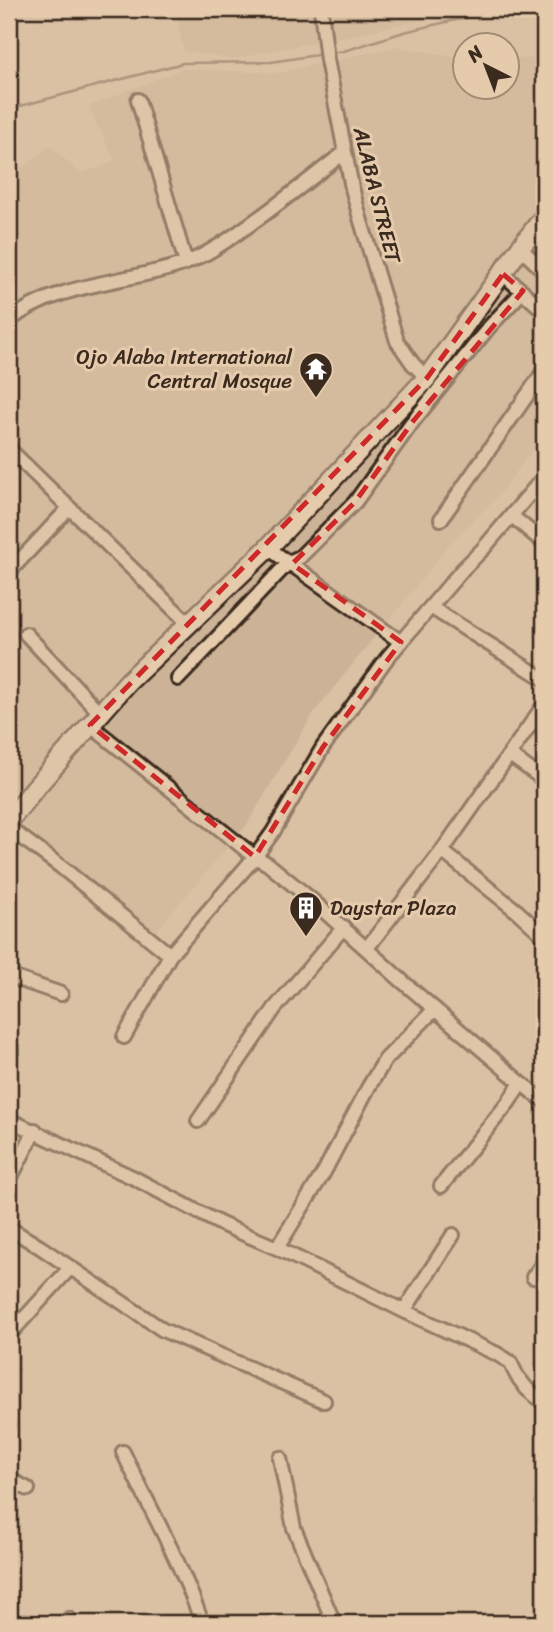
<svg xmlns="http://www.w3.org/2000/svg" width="553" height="1632" viewBox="0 0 553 1632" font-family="Sriracha,sans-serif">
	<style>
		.built { fill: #ccb397 }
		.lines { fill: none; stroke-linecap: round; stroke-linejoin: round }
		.stream { stroke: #715e4b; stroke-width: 2.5 }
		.minor-casing { stroke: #3b2a1e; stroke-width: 18 }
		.secondary-casing { stroke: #3b2a1e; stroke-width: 23 }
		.minor { stroke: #e5cbac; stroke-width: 12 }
		.secondary { stroke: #e5cbac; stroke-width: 18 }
		.marked { fill: none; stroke: #ce2828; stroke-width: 5; stroke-dasharray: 14 9; stroke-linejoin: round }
		.labels { text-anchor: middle; stroke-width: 6; stroke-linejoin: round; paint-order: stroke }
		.street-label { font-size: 21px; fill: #3b2a1e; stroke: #e5cbac }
		.poi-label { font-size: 21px; fill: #3b2a1e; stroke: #e5cbac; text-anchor: end }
	</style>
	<rect width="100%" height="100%" fill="#dbc1a4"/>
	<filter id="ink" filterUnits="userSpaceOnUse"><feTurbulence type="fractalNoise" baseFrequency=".0143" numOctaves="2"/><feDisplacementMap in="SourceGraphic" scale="14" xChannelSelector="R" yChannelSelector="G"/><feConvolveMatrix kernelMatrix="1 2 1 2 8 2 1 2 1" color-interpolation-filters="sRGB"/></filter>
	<g filter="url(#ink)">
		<path class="built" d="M 175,9 L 466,9 L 366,32 L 233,59 L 184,51 Z
			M 397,46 L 465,59 L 466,88 L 508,88 L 508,59 L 544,58 L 544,436 L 495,499 L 450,543 L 388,622 L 379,631 L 313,714 L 246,826 L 153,934 L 9,813 L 9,178 L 50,146 L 80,173 L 98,168 L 115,160 L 88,107 L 181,69 L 279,73 Z"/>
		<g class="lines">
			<path class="stream" d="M 330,53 L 344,51 L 404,32 L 502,9
				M 9,109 L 183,63 L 271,62 L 323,54"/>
			<g class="minor-casing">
				<path id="minor" d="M 321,9 L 327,60 L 352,188 L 360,218 L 397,341 L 413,364 L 427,378
					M 138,100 L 186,263
					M 520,248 L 544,271
					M 503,274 L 544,311
					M 9,321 C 56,282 130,283 186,263 C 206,255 224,243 242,230 C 277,206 310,179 345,152
					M 9,449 L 189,624
					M 512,516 L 544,543
					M 441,519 L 544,371
					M 268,548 L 401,642
					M 9,572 L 69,508
					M 432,608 L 544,679
					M 26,634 L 101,714
					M 178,679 L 289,562 L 300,557 L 355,502 L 414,420 L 489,327 L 523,291
					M 90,725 L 255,857 L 268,864 L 313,901 L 402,981 L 521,1083 L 544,1101
					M 510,755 L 544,780
					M 9,828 L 60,866 L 170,955
					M 442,851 L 518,912 L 544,936
					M 367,948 L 442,851 L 544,705
					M 9,976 L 61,994
					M 124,1037 L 170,955 L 255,857 L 273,832 L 323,747 L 387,658 L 463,569 L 483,549 L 544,477
					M 9,1048 L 12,1050
					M 9,1120 L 134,1178 L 221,1224 L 277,1248 L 404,1311 L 497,1354 L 510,1362 L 517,1376 L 527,1389 L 544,1403
					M 198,1121 L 275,1008 L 344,927
					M 9,1181 L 35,1130
					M 441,1186 L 508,1103 L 521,1083
					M 9,1228 L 40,1247 L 163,1330 L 324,1401
					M 277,1248 L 324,1172 L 368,1088 L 385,1060 L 435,1009
					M 533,1277 L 544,1262
					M 404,1311 L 453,1235
					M 9,1335 L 70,1268
					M 123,1452 C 150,1509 182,1564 202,1623
					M 280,1458 L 294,1528 L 334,1623
					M 9,1479 L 28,1489
					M 69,1619 L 70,1623"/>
			</g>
			<g class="secondary-casing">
				<path id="secondary" d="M 9,821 L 35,788 L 128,682 L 268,548 L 427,378 L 520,248 L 544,217"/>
			</g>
			<use href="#minor" class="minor"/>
			<use href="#secondary" class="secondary"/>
		</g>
	</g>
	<path d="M0 0H553V1632H0ZM 503,274 L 523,291 L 414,420 L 355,502 L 292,564 L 401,642 L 323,747 L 255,857 L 90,725 L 427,378 Z" fill="#dbc1a4" fill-opacity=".55" fill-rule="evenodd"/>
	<path class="marked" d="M 503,274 L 523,291 L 414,420 L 355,502 L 292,564 L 401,642 L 323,747 L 255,857 L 90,725 L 427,378 Z"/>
	<defs>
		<g id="temple-pin" transform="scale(1.75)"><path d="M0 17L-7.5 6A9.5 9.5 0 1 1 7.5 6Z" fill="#3b2a1e" stroke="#e5cbac"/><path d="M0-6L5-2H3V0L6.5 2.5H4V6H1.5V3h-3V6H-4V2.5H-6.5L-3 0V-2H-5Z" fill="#fff"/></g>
		<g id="building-pin" transform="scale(1.75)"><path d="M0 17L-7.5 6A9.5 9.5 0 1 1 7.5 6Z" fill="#3b2a1e" stroke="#e5cbac"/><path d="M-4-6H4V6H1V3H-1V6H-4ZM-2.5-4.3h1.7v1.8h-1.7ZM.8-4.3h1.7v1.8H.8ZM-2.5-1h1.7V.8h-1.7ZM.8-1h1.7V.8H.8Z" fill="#fff"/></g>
	</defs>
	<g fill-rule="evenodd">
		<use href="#temple-pin" x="316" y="369"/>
		<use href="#building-pin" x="306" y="908"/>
	</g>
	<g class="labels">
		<g class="street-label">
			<text transform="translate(377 195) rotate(76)" y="7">ALABA STREET</text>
		</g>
		<g class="poi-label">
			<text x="292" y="364">Ojo Alaba International<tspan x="292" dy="24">Central Mosque</tspan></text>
			<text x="330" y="915" text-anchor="start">Daystar Plaza</text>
		</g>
	</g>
	<rect width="553" height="1632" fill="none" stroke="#e5cbac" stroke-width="35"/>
	<rect x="18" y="18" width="518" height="1597" fill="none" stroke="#3b2a1e" stroke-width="2.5" filter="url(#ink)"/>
	<g transform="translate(486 66) rotate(318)"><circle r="33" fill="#e5cbac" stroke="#a18b73" stroke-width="2"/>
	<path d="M0-5L12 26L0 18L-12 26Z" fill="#3b2a1e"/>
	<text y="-10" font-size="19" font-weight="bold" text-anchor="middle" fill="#3b2a1e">N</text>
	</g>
</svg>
